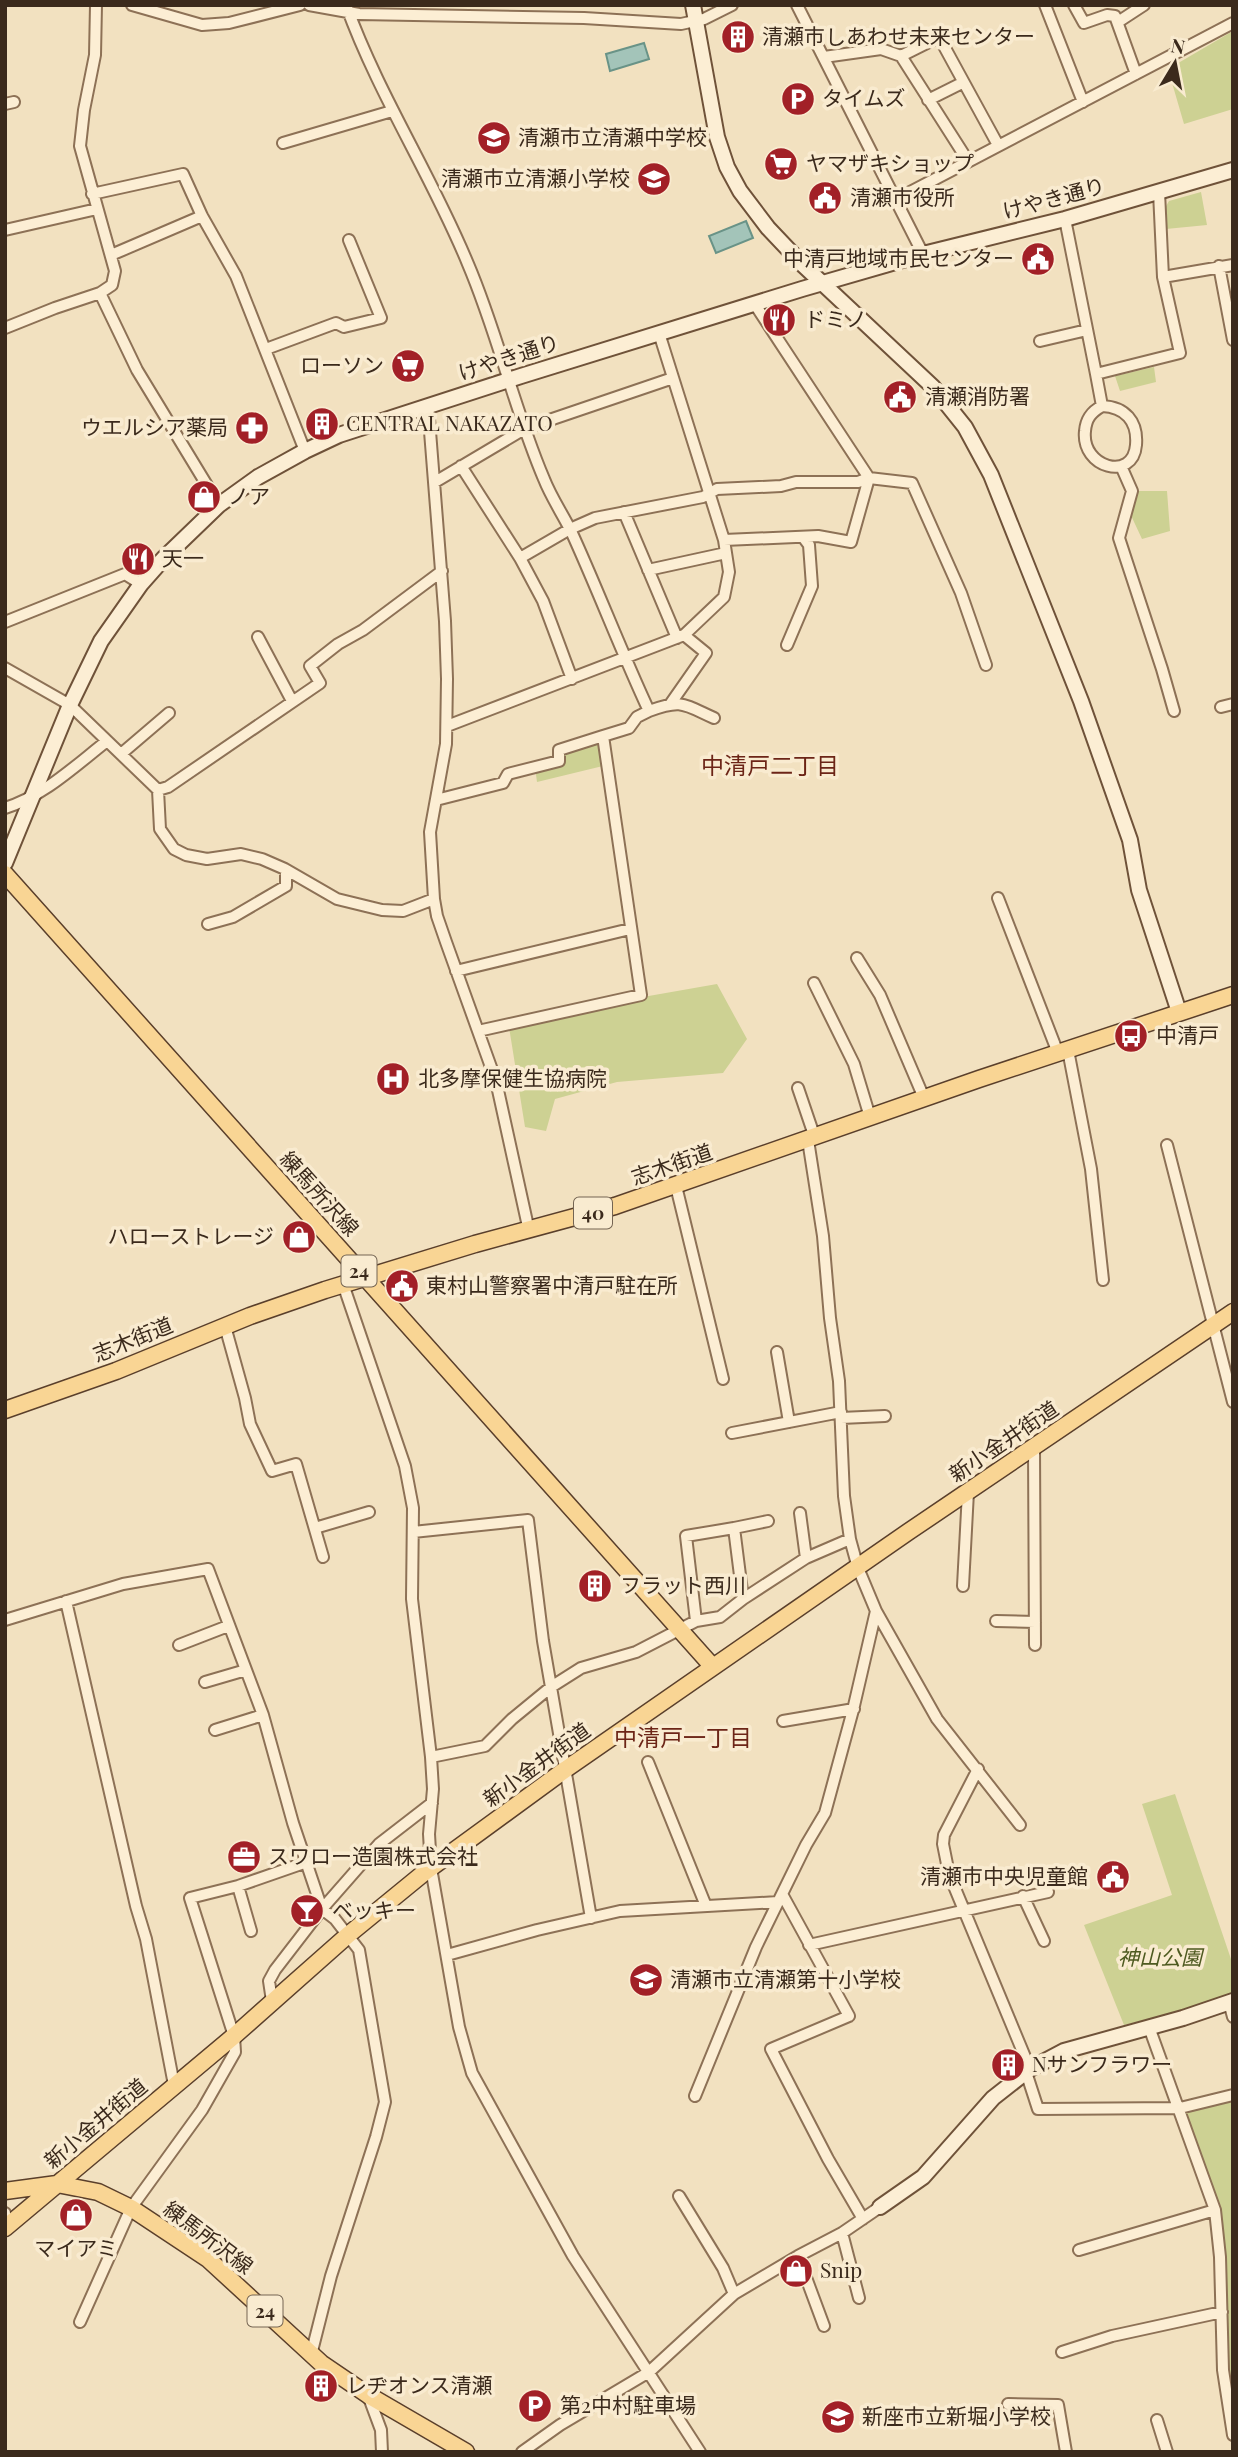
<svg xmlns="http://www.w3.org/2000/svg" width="1238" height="2457" viewBox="0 0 1238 2457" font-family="'Playfair Display','Noto Sans JP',serif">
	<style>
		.green { fill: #cdd193 }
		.water { fill: #a3c4b9; stroke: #699387; stroke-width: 2 }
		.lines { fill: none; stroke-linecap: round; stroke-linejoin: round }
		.street-casing { stroke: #8d7156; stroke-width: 14 }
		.secondary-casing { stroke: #6f5239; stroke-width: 18 }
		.primary-casing { stroke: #5a3f2b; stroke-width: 19 }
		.street { stroke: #fceed4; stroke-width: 10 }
		.secondary { stroke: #fceed4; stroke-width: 14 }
		.primary { stroke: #f9d594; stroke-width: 16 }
		.labels { text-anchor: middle; stroke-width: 7; stroke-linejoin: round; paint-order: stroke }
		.shield { fill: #f9ebd0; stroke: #746452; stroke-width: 2 }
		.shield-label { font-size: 19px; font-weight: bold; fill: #3b2a1c }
		.poi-label { font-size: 21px; fill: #3b2a1c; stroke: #f9ebd0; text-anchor: start }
		.street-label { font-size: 21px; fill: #3b2a1c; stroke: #f9ebd0 }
		.park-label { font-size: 21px; font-style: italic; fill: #4e5a20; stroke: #f9ebd0 }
		.neighbourhood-label { font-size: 23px; fill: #6c2517; stroke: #f9ebd0 }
	</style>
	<rect width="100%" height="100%" fill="#f2e1c0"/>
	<path class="green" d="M 1233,31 L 1233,109 L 1184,124 L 1168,69 Z
		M 1201,192 L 1207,225 L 1166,229 L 1165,208 L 1169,201 Z
		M 1154,367 L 1156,382 L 1120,391 L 1115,376 Z
		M 1132,491 L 1167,491 L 1170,531 L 1142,539 L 1128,509 Z
		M 603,736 L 607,765 L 537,782 L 535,767 L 559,761 L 559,750 Z
		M 717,984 L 747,1039 L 723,1073 L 617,1082 L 555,1099 L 546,1131 L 525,1127 L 509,1027 L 643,997 Z
		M 1175,1794 L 1233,1965 L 1233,1993 L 1182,2011 L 1124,2025 L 1084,1925 L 1172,1895 L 1142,1804 Z
		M 1233,2099 L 1233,2402 L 1227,2372 L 1224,2249 L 1184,2111 Z"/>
	<path class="water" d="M 644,43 L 649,59 L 610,71 L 606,54 Z
		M 746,221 L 753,238 L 716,253 L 709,236 Z"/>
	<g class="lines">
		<g class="street-casing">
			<path id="street" d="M 132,5 L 202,25 L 229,23 L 300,5
				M 309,5 L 359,14 L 584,18 L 681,24 L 704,19 L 732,5
				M 346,5 C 379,96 432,176 468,264 C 498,334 514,409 544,479 C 551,497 562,513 571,531 C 598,590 621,651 649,711 L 637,717 L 629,728 L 603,736 L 641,995 L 478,1031
				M 797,5 L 923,254
				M 1045,5 L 1083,102
				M 1074,5 L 1084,23 L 1107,15 L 1115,16 L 1136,74
				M 1118,22 L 1144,5
				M 824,57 L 881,49 L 901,56
				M 928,100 L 962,83
				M 5,104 L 14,102
				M 283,143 L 392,111
				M 968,161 L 901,56 L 939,37 L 998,145
				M 92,194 L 183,174 L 202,216 L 236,276 L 305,451
				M 895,200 L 1233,23
				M 1065,219 L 1096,374 L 1180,353 L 1163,277 L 1159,192
				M 5,230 L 97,209
				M 111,255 L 202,216
				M 1219,266 L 1233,340
				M 1163,277 L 1233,265
				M 100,293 L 137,370 L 219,505
				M 5,328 L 55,308 L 100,293 L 112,285 L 115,271 L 80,146 L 84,110 L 95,55 L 96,5
				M 1040,341 L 1087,330
				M 266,349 L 336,323 L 344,327 L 381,318 L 349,240
				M 1096,374 L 1102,406
				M 428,406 L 445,621 L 447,679 L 446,744 L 430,832 L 434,899 L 437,916 L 446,942 L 496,1081 L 529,1231
				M 1102,406 C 1125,407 1138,421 1136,445 C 1133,482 1081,468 1085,431 C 1086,419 1091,412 1102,406 Z
				M 461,466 L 520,558 L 543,601 L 572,679
				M 1121,466 L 1132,491 L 1119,538 L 1162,669 L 1174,711
				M 435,482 L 526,428 L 673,378
				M 624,512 L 677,638
				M 724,540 L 818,536 L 851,542 L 869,478 L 754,303
				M 520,558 L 570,529 L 595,518 L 703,497 L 717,489 L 781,486 L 796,482 L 858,482 L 869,478 L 912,483 L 961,593 L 986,665
				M 648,570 L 726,553
				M 5,622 L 125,574 L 141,584
				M 258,637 L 292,701
				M 787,645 L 812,586 L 809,545 L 803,537
				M 5,668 L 70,705 L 158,790 L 160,829 L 174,849 L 186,855 L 207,859 L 241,854 L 262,859 L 285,869 L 337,899 L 382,910 L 403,911 L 434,899
				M 671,703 L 706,653 L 684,635
				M 1221,707 L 1233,704
				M 649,711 C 682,699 683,704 714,718
				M 447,726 L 684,635 L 724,597 L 729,572 L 724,540 L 659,333
				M 121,754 L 169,713
				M 158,790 L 168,787 L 320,683 L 310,666 L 338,644 L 363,630 L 442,571
				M 436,800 L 503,783 L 508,774 L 559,761 L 559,750 L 603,736
				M 5,808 C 44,796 76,765 107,741
				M 998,898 L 1058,1053
				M 208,924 L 233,917 L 286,886 L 286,870
				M 857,958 L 880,995 L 924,1098
				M 456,971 L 630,929
				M 814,983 L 854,1064 L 870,1117
				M 1068,1050 L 1091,1169 L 1103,1280
				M 798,1088 L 815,1138
				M 808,1140 L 823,1236 L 830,1318 L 839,1381 L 844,1496 L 850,1539 L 858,1568 L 876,1611 L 937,1719 L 1020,1825
				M 1167,1145 L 1233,1402
				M 676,1186 L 723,1379
				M 343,1284 L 405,1466 L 413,1508 L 412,1599 L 431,1757 L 433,1789 L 429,1834 L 431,1868 L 459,2027 L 472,2073 L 573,2256 L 700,2452
				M 225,1326 L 245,1398 L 250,1424 L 272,1471 L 296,1464 L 323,1557
				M 777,1352 L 789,1422
				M 841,1418 L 885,1416
				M 732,1433 L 841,1412
				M 1034,1447 L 1035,1645
				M 800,1513 L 806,1558
				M 315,1528 L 369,1512
				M 734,1528 L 768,1521
				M 413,1532 L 528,1520 L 543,1641 L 591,1918
				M 963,1586 L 968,1492
				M 66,1601 L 136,1906 L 146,1939 L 174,2085
				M 5,1620 L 123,1584 L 208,1569 L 263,1715 L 293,1823 L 322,1909 L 335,1919 L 359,1950 L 385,2102 L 376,2137 L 331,2276 L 311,2355
				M 696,1621 L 686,1536 L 734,1528 L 743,1599
				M 996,1621 L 1035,1622
				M 179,1645 L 228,1626
				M 205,1682 L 246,1670
				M 783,1721 L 854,1709
				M 215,1730 L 263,1715
				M 431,1757 L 485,1746 L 512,1719 L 551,1687 L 581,1668 L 636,1652 L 696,1621 L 720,1617 L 743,1599 L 806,1558 L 850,1539
				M 648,1762 L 706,1906
				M 978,1769 L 944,1835 L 943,1844 L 949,1874 L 1030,2069
				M 238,1886 L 251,1931
				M 782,1894 L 849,2016 L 771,2049 L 828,2159 L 863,2219
				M 1023,1896 L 1044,1941
				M 809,1945 L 1048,1892
				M 447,1955 L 537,1930 L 620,1911 L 778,1902
				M 272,2001 L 269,1981 L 275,1970 L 322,1909 L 379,1844 L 432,1803
				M 1229,2002 L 1233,2017
				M 1149,2027 L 1215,2210 L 1220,2257 L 1223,2370 L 1233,2435
				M 1026,2072 L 1038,2109 L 1180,2108 L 1233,2095
				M 695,2096 L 756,1947 L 806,1845 L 825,1813 L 853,1710 L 876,1611
				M 679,2196 L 723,2268 L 734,2294
				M 5,2213 L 5,2215
				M 842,2233 L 859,2298
				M 1079,2250 L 1215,2210
				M 798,2256 L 824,2326
				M 80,2322 L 131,2208 L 202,2110 L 235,2052 L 234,2036 L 190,1898 L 238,1886 L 307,1862
				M 1062,2352 L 1112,2336 L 1222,2312
				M 368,2395 L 381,2430 L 382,2452
				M 1008,2404 L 1058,2405 L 1066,2452
				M 1157,2420 L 1167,2452
				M 522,2452 L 560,2425 L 649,2372 L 734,2294 L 798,2256 L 842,2233 L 880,2207"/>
		</g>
		<g class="secondary-casing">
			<path id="secondary" d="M 693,5 L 717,137 L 727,167 L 740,191 L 768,228 L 804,266 L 933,387 L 965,427 L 991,475 L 1081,701 L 1130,840 L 1139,890 L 1179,1012
				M 5,863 L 70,705 L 101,641 L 141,584 L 164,558 L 219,505 L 258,477 L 305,451 L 339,435 L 521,376 L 802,289 L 923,254 L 1065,219 L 1233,170
				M 880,2207 L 923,2177 L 993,2098 L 1030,2069 L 1064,2051 L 1183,2018 L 1233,2001"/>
		</g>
		<g class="primary-casing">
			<path id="primary" d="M 5,874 L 713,1667
				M 5,1410 L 116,1371 L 250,1316 L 325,1290 L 475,1244 L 615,1206 L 979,1079 L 1233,995
				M 5,2191 L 57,2184 L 98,2192 L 131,2208 L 208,2259 L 321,2363 L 368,2395 L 466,2452
				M 5,2228 L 234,2036 L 348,1935 L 425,1872 L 566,1769 L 908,1532 L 1233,1312"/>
		</g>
		<use href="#street" class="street"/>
		<use href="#secondary" class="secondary"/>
		<use href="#primary" class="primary"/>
	</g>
	<defs>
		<g id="building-disc" transform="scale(1.75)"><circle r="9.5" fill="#a22027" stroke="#f9ebd0"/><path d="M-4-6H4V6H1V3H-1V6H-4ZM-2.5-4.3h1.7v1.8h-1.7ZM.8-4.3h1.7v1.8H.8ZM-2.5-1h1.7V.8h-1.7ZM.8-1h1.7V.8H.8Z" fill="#fff"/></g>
		<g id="parking-disc" transform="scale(1.75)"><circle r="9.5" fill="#a22027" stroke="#f9ebd0"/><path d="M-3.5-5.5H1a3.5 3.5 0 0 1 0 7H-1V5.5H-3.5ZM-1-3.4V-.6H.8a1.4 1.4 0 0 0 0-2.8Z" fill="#fff"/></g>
		<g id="school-disc" transform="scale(1.75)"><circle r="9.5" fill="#a22027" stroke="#f9ebd0"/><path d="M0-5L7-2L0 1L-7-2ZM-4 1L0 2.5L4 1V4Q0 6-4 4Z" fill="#fff"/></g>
		<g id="supermarket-disc" transform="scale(1.75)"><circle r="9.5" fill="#a22027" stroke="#f9ebd0"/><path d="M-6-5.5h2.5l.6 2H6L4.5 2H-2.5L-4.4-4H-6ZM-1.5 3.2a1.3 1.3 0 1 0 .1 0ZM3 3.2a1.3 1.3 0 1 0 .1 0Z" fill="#fff"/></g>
		<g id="civic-disc" transform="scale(1.75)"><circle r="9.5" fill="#a22027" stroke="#f9ebd0"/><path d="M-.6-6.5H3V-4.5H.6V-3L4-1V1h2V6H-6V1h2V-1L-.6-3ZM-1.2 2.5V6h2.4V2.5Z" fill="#fff"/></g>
		<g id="restaurant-disc" transform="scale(1.75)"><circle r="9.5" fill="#a22027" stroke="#f9ebd0"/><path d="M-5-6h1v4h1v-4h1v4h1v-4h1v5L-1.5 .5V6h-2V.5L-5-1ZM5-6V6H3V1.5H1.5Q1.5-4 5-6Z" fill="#fff"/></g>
		<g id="pharmacy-disc" transform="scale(1.75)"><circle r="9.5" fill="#a22027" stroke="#f9ebd0"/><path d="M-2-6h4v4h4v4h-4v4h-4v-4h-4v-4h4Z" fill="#fff"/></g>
		<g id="shop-disc" transform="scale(1.75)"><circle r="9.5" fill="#a22027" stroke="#f9ebd0"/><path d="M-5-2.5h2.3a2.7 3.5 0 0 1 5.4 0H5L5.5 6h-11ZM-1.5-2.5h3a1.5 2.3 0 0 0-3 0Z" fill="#fff"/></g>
		<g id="bus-disc" transform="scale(1.75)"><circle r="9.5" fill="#a22027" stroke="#f9ebd0"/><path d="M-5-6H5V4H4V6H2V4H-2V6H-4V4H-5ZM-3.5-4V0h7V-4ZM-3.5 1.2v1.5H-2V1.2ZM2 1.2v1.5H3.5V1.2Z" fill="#fff"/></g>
		<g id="hospital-disc" transform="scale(1.75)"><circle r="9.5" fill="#a22027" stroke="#f9ebd0"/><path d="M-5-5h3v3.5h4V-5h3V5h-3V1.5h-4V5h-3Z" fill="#fff"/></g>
		<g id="office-disc" transform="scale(1.75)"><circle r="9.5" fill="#a22027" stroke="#f9ebd0"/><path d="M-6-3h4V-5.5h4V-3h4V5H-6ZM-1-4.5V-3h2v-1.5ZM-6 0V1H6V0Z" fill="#fff"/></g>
		<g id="bar-disc" transform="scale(1.75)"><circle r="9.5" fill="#a22027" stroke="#f9ebd0"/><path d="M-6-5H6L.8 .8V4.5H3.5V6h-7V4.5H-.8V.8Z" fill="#fff"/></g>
	</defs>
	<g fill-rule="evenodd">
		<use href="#building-disc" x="738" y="37"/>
		<use href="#parking-disc" x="798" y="99"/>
		<use href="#school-disc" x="494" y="138"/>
		<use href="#supermarket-disc" x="781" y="164"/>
		<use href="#school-disc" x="654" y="179"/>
		<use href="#civic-disc" x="825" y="198"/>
		<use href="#civic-disc" x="1038" y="259"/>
		<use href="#restaurant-disc" x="779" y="320"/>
		<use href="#supermarket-disc" x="408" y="366"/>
		<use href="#civic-disc" x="900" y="397"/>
		<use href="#building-disc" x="322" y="424"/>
		<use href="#pharmacy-disc" x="252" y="428"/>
		<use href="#shop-disc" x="204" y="497"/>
		<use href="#restaurant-disc" x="138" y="559"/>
		<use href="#bus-disc" x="1131" y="1036"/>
		<use href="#hospital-disc" x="393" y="1079"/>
		<use href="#shop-disc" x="299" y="1237"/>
		<use href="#civic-disc" x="402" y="1286"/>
		<use href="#building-disc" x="595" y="1586"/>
		<use href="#office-disc" x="244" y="1857"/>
		<use href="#civic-disc" x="1113" y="1877"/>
		<use href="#bar-disc" x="307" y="1911"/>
		<use href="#school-disc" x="646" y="1980"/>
		<use href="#building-disc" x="1008" y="2065"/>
		<use href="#shop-disc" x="76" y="2215"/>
		<use href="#shop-disc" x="796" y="2271"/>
		<use href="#building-disc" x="321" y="2386"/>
		<use href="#parking-disc" x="535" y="2406"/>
		<use href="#school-disc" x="838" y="2417"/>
	</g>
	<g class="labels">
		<g class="shield">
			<rect x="574" y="1197.5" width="38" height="31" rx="5"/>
			<rect x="341.5" y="1255.5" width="35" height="31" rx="5"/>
			<rect x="247.5" y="2295.5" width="35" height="31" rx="5"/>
		</g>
		<g class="shield-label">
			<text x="593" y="1220">40</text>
			<text x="359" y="1278">24</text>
			<text x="265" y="2318">24</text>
		</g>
		<g class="poi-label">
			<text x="762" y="44">清瀬市しあわせ未来センター</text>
			<text x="822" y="106">タイムズ</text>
			<text x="518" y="145">清瀬市立清瀬中学校</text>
			<text x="806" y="171">ヤマザキショップ</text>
			<text x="630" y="186" text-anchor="end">清瀬市立清瀬小学校</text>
			<text x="850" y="205">清瀬市役所</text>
			<text x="1014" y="266" text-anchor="end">中清戸地域市民センター</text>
			<text x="804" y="327">ドミノ</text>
			<text x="384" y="373" text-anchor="end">ローソン</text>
			<text x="925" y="404">清瀬消防署</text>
			<text x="346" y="431">CENTRAL NAKAZATO</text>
			<text x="228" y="435" text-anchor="end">ウエルシア薬局</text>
			<text x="228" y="504">ノア</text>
			<text x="162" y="566">天一</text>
			<text x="1156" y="1043">中清戸</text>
			<text x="418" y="1086">北多摩保健生協病院</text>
			<text x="274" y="1244" text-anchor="end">ハローストレージ</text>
			<text x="426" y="1293">東村山警察署中清戸駐在所</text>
			<text x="620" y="1593">フラット西川</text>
			<text x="268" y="1864">スワロー造園株式会社</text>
			<text x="1088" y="1884" text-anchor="end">清瀬市中央児童館</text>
			<text x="332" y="1918">ベッキー</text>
			<text x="670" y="1987">清瀬市立清瀬第十小学校</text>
			<text x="1032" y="2072">Nサンフラワー</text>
			<text x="76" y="2256" text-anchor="middle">マイアミ</text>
			<text x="820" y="2278">Snip</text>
			<text x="346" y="2393">レヂオンス清瀬</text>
			<text x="560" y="2413">第2中村駐車場</text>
			<text x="862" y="2424">新座市立新堀小学校</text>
		</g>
		<g class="street-label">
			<text transform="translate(1054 199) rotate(-15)" y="7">けやき通り</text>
			<text transform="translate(509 358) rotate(-18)" y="7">けやき通り</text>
			<text transform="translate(672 1165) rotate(-19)" y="7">志木街道</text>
			<text transform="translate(319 1194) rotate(48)" y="7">練馬所沢線</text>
			<text transform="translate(133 1340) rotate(-22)" y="7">志木街道</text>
			<text transform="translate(1004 1442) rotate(-34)" y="7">新小金井街道</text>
			<text transform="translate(537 1765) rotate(-36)" y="7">新小金井街道</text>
			<text transform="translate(96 2124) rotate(-40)" y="7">新小金井街道</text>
			<text transform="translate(208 2238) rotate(37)" y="7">練馬所沢線</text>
		</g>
		<g class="park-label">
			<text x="1160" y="1965">神山公園</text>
		</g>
		<g class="neighbourhood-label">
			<text x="770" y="774">中清戸二丁目</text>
			<text x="683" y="1746">中清戸一丁目</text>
		</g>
	</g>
	<rect width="1238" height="2457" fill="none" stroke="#3b2a1c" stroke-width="14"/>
	<g transform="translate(1175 63) rotate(10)" stroke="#f9ebd0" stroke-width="5" paint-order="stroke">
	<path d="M0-5L12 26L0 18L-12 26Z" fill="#3b2a1c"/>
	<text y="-10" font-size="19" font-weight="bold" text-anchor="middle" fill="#3b2a1c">N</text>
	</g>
</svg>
